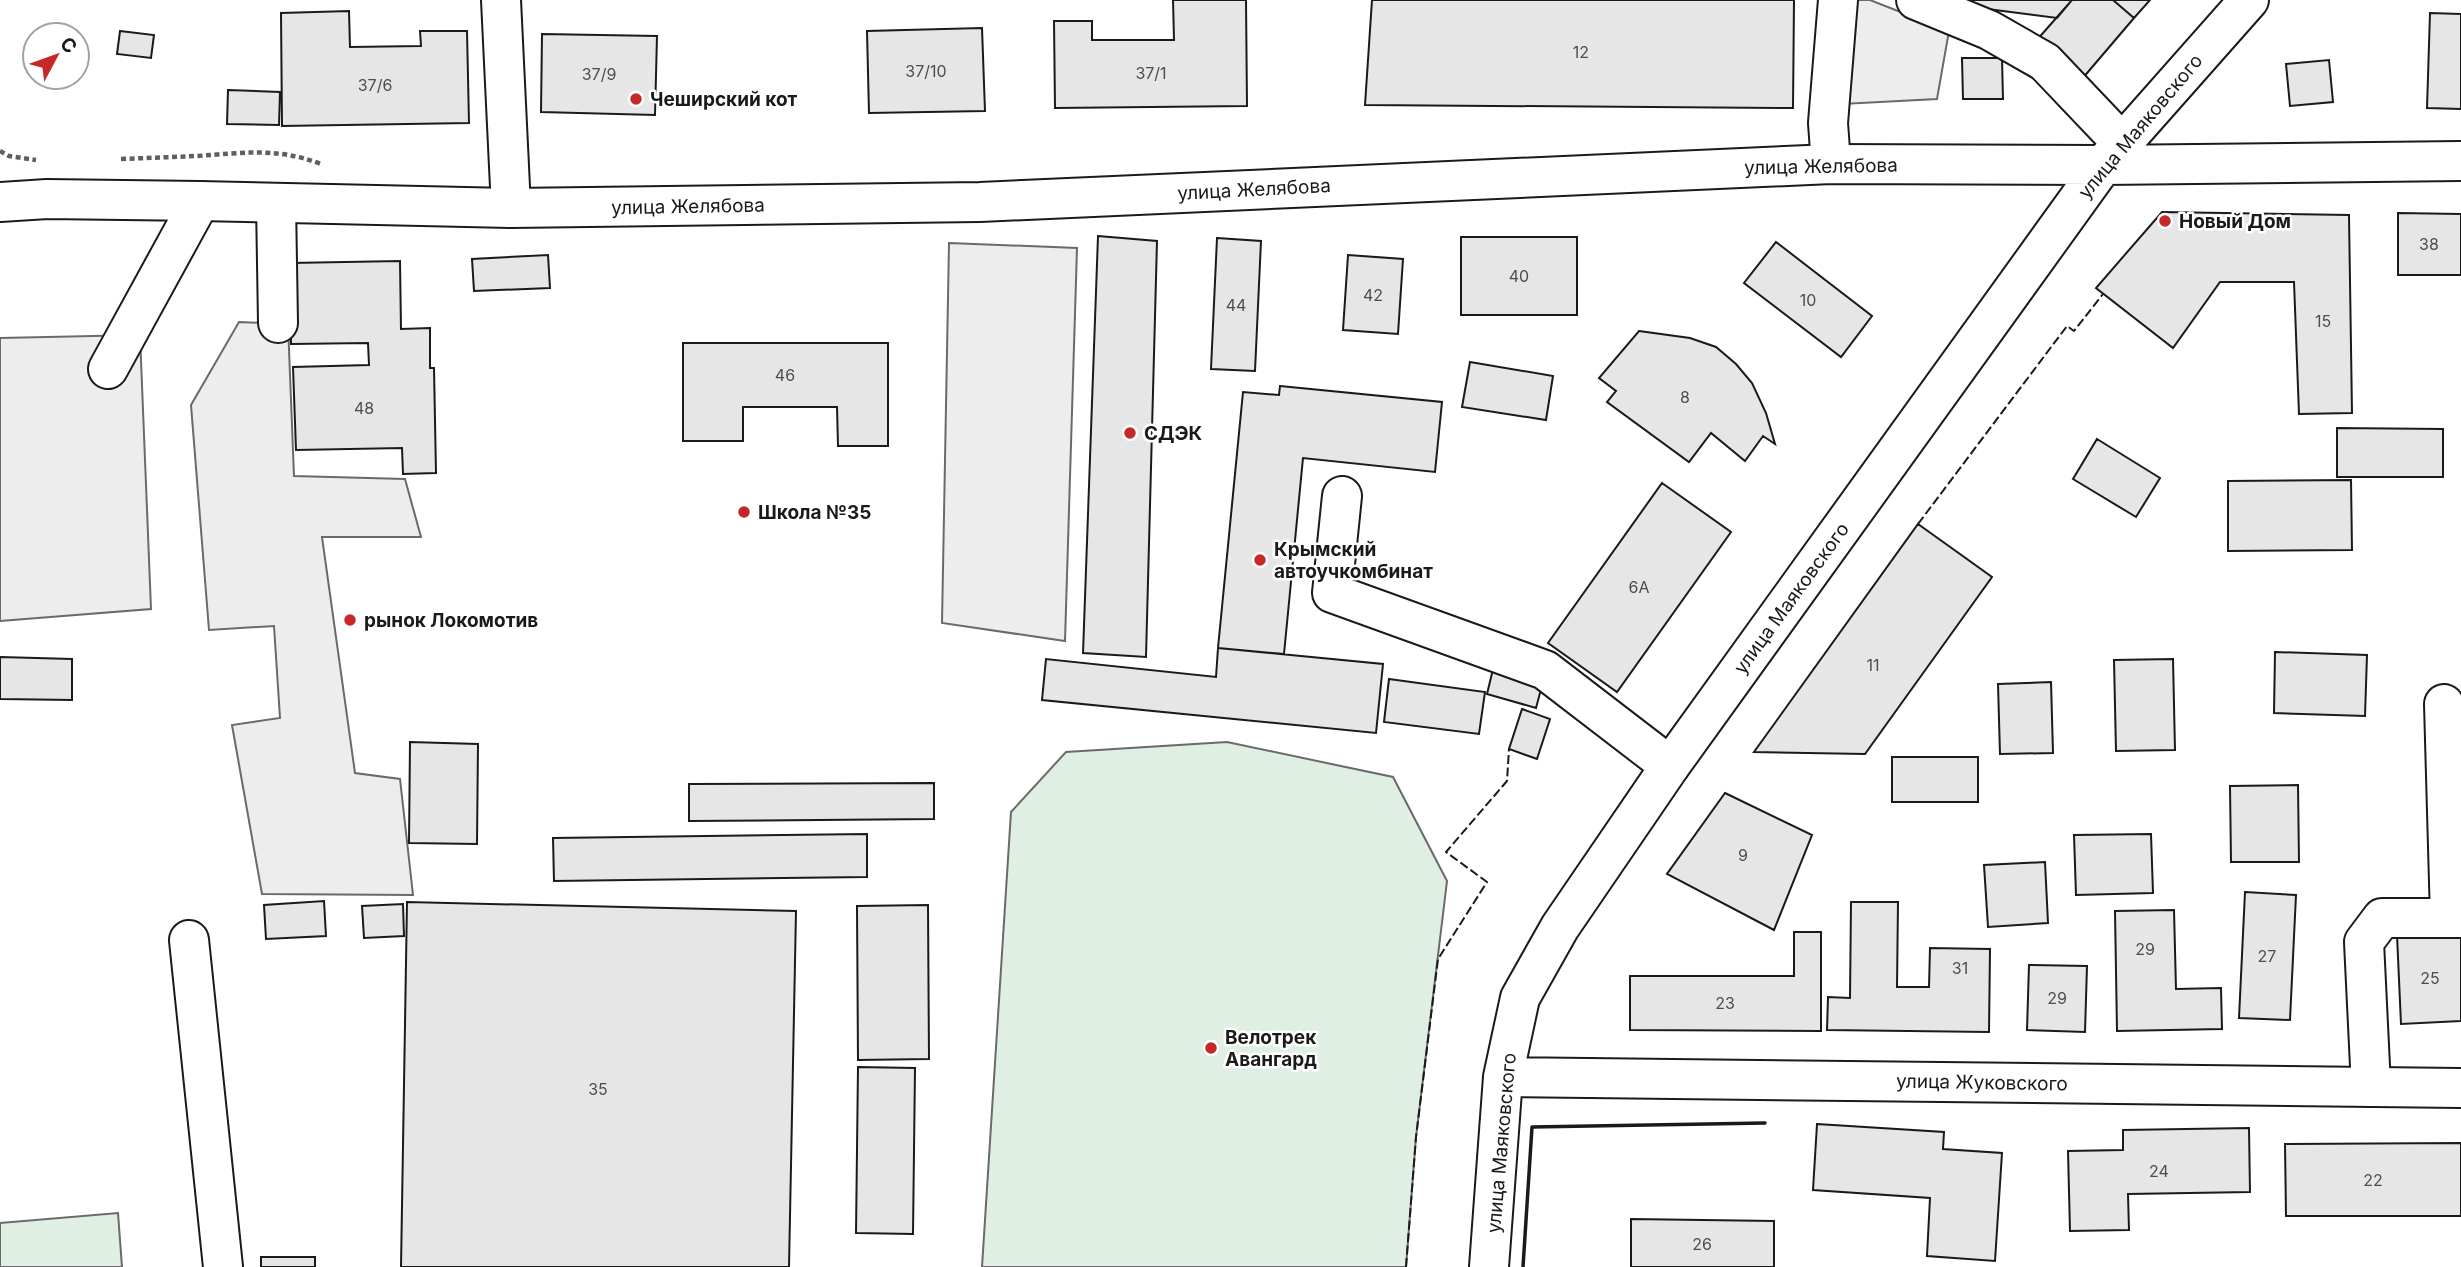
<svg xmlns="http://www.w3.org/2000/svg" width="2461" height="1267" viewBox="0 0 2461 1267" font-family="Inter,sans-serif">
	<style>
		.green { fill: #e0efe3; stroke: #6a6a6a; stroke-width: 2 }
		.parking { fill: #ededed; stroke: #6a6a6a; stroke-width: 2 }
		.building { fill: #e6e6e6; stroke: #1a1a1a; stroke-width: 2 }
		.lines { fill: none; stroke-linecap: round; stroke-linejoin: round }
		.minor-casing { stroke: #1a1a1a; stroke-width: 42 }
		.major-casing { stroke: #1a1a1a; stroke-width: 42 }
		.path { stroke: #5f5f5f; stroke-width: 4.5; stroke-dasharray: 5 3.5; stroke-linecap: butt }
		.minor { stroke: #fff; stroke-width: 38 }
		.major { stroke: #fff; stroke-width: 38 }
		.fence { stroke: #1a1a1a; stroke-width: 2; stroke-dasharray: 9 3.5; stroke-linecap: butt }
		.wall { stroke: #1a1a1a; stroke-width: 3.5 }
		.poi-dot { fill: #c62828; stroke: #fff; stroke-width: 2.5 }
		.labels { text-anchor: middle; stroke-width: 5; stroke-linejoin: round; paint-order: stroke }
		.number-label { font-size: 16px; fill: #4d4d4d }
		.poi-label { font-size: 19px; font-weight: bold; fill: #1a1a1a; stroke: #fff; text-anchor: start }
		.street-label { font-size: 19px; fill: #1a1a1a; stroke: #fff }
	</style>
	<rect width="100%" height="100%" fill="#fff"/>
	<path class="green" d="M 1227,742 L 1393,777 L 1447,881 L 1416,1137 L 1406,1267 L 982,1267 L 1011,812 L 1066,752 Z
		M 118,1213 L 122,1267 L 0,1267 L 0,1223 Z"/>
	<path class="parking" d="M 1837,0 L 1870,0 L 1949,31 L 1937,99 L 1823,105 Z
		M 949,243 L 1077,248 L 1065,641 L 942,623 Z
		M 239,322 L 288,324 L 294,476 L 405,479 L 421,537 L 322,537 L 355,773 L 400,779 L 413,895 L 262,894 L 232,725 L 280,718 L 274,626 L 209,630 L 191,405 Z
		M 140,335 L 151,609 L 0,621 L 0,338 Z"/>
	<path class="building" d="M 1173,0 L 1246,0 L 1247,106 L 1055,108 L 1054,21 L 1092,21 L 1092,40 L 1174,40 Z
		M 1372,0 L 1794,0 L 1793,108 L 1365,105 Z
		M 1941,0 L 2072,0 L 2057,18 L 1941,3 Z
		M 2072,0 L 2113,0 L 2134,18 L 2082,79 L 2036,41 Z
		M 2113,0 L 2150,0 L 2134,18 Z
		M 349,11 L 350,47 L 421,46 L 420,31 L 467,31 L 469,123 L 282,126 L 281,13 Z
		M 2430,13 L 2461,14 L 2461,109 L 2427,108 Z
		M 982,28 L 985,111 L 869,113 L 867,31 Z
		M 120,31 L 154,35 L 151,58 L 117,54 Z
		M 542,34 L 657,36 L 655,115 L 541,112 Z
		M 1962,58 L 2002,58 L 2003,99 L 1963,99 Z
		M 2329,60 L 2333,102 L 2290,106 L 2286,64 Z
		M 228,90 L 280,92 L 279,125 L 227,124 Z
		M 2162,212 L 2349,215 L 2352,413 L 2299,414 L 2294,282 L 2220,282 L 2173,348 L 2096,288 Z
		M 2398,213 L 2461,214 L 2461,275 L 2398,275 Z
		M 1098,236 L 1157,241 L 1146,657 L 1083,653 Z
		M 1461,237 L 1577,237 L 1577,315 L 1461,315 Z
		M 1217,238 L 1261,241 L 1255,371 L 1211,369 Z
		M 1776,242 L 1872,316 L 1841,357 L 1744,283 Z
		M 548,255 L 550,288 L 474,291 L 472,259 Z
		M 1348,255 L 1403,259 L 1398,334 L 1343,330 Z
		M 400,261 L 401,329 L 430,328 L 430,368 L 434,368 L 436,473 L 403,474 L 402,448 L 296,450 L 293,367 L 369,365 L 368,343 L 291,344 L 290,263 Z
		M 1639,331 L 1690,338 L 1716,347 L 1736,364 L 1752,383 L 1766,413 L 1775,444 L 1763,436 L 1745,461 L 1711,433 L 1689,462 L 1607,402 L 1616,391 L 1599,378 Z
		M 683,343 L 888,343 L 888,446 L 838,446 L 837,407 L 743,407 L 743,441 L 683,441 Z
		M 1470,362 L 1553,376 L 1546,420 L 1462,407 Z
		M 1280,386 L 1442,402 L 1435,472 L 1303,458 L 1284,654 L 1218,648 L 1243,392 L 1279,395 Z
		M 2337,428 L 2443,429 L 2443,477 L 2337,477 Z
		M 2097,439 L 2160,478 L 2136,517 L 2073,479 Z
		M 2351,480 L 2352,550 L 2228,551 L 2228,481 Z
		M 1662,483 L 1731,532 L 1617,692 L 1548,643 Z
		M 1918,524 L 1992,577 L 1865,754 L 1754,752 Z
		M 1218,648 L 1383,664 L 1376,733 L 1042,700 L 1046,659 L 1216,677 Z
		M 2275,652 L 2367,655 L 2365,716 L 2274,713 Z
		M 0,657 L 72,659 L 72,700 L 0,699 Z
		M 2173,659 L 2175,750 L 2116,751 L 2114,660 Z
		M 1494,665 L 1544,678 L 1536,708 L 1487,694 Z
		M 1389,679 L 1485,692 L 1479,734 L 1384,722 Z
		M 2051,682 L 2053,753 L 2000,754 L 1998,684 Z
		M 1522,709 L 1550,719 L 1537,759 L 1509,749 Z
		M 410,742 L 478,744 L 477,844 L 409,843 Z
		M 1892,757 L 1978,757 L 1978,802 L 1892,802 Z
		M 934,783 L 934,819 L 689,821 L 689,784 Z
		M 2298,785 L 2299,862 L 2231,862 L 2230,786 Z
		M 1725,793 L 1812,835 L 1774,930 L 1667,874 Z
		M 867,834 L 867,877 L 554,881 L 553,838 Z
		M 2151,834 L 2153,893 L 2076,895 L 2074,835 Z
		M 2045,862 L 2048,923 L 1988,927 L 1984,865 Z
		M 2245,892 L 2296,895 L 2290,1020 L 2239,1018 Z
		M 324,901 L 326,936 L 266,939 L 264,905 Z
		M 407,902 L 796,911 L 789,1267 L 401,1267 Z
		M 1851,902 L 1898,902 L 1897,987 L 1929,987 L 1930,948 L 1990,949 L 1989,1032 L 1827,1030 L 1828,997 L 1850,998 Z
		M 403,904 L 404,936 L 364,938 L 362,906 Z
		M 928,905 L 929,1059 L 858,1060 L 857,906 Z
		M 2174,910 L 2176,989 L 2221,988 L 2222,1029 L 2117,1031 L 2115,911 Z
		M 1794,932 L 1821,932 L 1821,1031 L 1630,1030 L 1630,976 L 1794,976 Z
		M 2461,932 L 2461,1021 L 2401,1024 L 2397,935 Z
		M 2029,965 L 2087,966 L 2085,1032 L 2027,1030 Z
		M 858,1067 L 915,1068 L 913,1234 L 856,1233 Z
		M 1817,1124 L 1944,1132 L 1943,1149 L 2002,1153 L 1995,1261 L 1927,1256 L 1930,1198 L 1813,1190 Z
		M 2249,1128 L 2250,1192 L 2128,1194 L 2129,1230 L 2070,1231 L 2068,1151 L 2123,1150 L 2123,1130 Z
		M 2461,1143 L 2461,1216 L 2286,1216 L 2285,1144 Z
		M 1631,1219 L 1774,1221 L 1774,1267 L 1631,1267 Z
		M 261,1257 L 315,1257 L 315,1267 L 261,1267 Z"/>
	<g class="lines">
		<g class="minor-casing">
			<path id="minor" d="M 501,0 L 511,208
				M 1916,0 L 1989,30 L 2045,62 L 2122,143
				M 1831,164 L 1828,123 L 1838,0
				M 276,203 L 278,323
				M 108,369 L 200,201
				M 1342,496 L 1332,593 L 1545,670 L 1670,766
				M 2444,704 L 2450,918
				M 189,940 L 223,1267
				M 2371,1087 L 2364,942 L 2382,918 L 2461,918"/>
		</g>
		<g class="major-casing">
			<path id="major" d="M 0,202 L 47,199 L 200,201 L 511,208 L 980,202 L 1831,164 L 2103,165 L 2461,161
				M 1503,1077 L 2461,1088
				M 1489,1267 L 1503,1077 L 1520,998 L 1560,927 L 1670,766 L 2103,165 L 2249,0"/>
		</g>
		<path class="path" d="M 0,151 L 9,156 L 36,160
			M 121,159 C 147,158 172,157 197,156 C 243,153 276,147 321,164"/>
		<use href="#minor" class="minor"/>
		<use href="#major" class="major"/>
		<path class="fence" d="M 1918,524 L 2067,326 L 2074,331 L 2103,294
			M 1406,1267 L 1416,1137 L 1438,959 L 1487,882 L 1446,852 L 1507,781 L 1509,749"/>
		<path class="wall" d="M 1523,1267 L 1532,1127 L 1765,1123"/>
	</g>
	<g class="poi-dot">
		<circle cx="636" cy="99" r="7"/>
		<circle cx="2165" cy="221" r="7"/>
		<circle cx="1130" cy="433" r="7"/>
		<circle cx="744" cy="512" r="7"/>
		<circle cx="1260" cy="560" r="7"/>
		<circle cx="350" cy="620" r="7"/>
		<circle cx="1211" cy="1048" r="7"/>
	</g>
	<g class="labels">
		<g class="number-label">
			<text x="1581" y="58">12</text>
			<text x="926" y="77">37/10</text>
			<text x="1151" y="79">37/1</text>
			<text x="599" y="80">37/9</text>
			<text x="375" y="91">37/6</text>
			<text x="2429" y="250">38</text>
			<text x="1519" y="282">40</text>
			<text x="1373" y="301">42</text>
			<text x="1808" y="306">10</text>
			<text x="1236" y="311">44</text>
			<text x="2323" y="327">15</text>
			<text x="785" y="381">46</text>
			<text x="1685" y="403">8</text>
			<text x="364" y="414">48</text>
			<text x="1639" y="593">6А</text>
			<text x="1873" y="671">11</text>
			<text x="1743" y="861">9</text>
			<text x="2145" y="955">29</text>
			<text x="2267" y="962">27</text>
			<text x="1960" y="974">31</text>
			<text x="2430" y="984">25</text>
			<text x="2057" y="1004">29</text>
			<text x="1725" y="1009">23</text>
			<text x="598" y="1095">35</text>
			<text x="2159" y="1177">24</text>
			<text x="2373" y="1186">22</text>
			<text x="1702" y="1250">26</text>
		</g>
		<g class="poi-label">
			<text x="650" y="106">Чеширский кот</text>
			<text x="2179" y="228">Новый Дом</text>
			<text x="1144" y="440">СДЭК</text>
			<text x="758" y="519">Школа №35</text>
			<text x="1274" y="556">Крымский<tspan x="1274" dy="22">автоучкомбинат</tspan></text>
			<text x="364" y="627">рынок Локомотив</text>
			<text x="1225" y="1044">Велотрек<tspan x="1225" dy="22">Авангард</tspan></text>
		</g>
		<g class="street-label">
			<text transform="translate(2140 126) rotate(-50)" y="7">улица Маяковского</text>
			<text transform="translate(1821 166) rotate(-1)" y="7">улица Желябова</text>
			<text transform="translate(1254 189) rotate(-3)" y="7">улица Желябова</text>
			<text transform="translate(688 206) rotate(-1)" y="7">улица Желябова</text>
			<text transform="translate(1791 598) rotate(-54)" y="7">улица Маяковского</text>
			<text transform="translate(1982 1082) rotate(1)" y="7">улица Жуковского</text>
			<text transform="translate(1501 1143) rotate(-85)" y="7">улица Маяковского</text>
		</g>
	</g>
	<g transform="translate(56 56) rotate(49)"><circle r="33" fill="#ffffff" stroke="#a3a3a3" stroke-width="2"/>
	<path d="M0-5L12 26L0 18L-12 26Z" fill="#c62828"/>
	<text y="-10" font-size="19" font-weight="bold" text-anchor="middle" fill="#1a1a1a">С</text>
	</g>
</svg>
